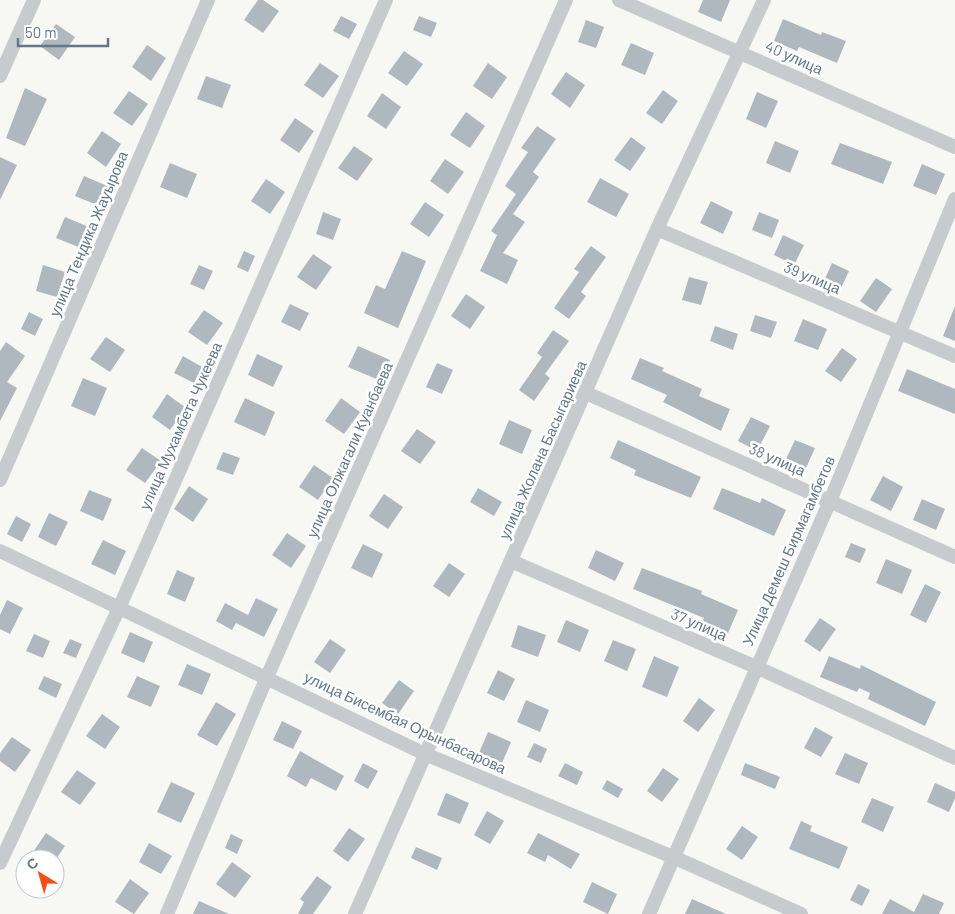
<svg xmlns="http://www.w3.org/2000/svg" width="955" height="914" viewBox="0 0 955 914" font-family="Barlow,sans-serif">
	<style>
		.building { fill: #afb8be }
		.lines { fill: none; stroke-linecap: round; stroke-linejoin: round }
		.minor { stroke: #c7cbce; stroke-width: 14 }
		.labels { text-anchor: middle; stroke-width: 5; stroke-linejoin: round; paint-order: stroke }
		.street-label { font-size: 15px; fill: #637788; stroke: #fff }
	</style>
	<rect width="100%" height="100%" fill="#f7f7f4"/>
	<path class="building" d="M 258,0 L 263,0 L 279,11 L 263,33 L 244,20 Z
		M 703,0 L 730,0 L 721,22 L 698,12 Z
		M 341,16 L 357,24 L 349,39 L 333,31 Z
		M 419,16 L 437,23 L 431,37 L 413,30 Z
		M 783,19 L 821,35 L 822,32 L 846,41 L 837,63 L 799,47 L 797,51 L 774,41 Z
		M 586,20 L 604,27 L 596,48 L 578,42 Z
		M 56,24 L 75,37 L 59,60 L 40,46 Z
		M 631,43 L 654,53 L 645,75 L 621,65 Z
		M 147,45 L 166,58 L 151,81 L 132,67 Z
		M 404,51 L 423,64 L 407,86 L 388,73 Z
		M 320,63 L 339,76 L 323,98 L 304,85 Z
		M 488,63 L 507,77 L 492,99 L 473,86 Z
		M 566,72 L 585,85 L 570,108 L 551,94 Z
		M 206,76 L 231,85 L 222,108 L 197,99 Z
		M 25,88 L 47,99 L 25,146 L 6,138 Z
		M 663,90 L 678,101 L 662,124 L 646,113 Z
		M 129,91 L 148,104 L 132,126 L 113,113 Z
		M 757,92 L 778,101 L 766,128 L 746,119 Z
		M 382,93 L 401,107 L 386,129 L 367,116 Z
		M 466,112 L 485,126 L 470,148 L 450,135 Z
		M 295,118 L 314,131 L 299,153 L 280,140 Z
		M 537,126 L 556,139 L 533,172 L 539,177 L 513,214 L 525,222 L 503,253 L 518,260 L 507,284 L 480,271 L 497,235 L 491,231 L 516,194 L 505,186 L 528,152 L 521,148 Z
		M 102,131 L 121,144 L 106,167 L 87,153 Z
		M 631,137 L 646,148 L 630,171 L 614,160 Z
		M 775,141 L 799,151 L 790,173 L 766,163 Z
		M 840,143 L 892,162 L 883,184 L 831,164 Z
		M 354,146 L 373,159 L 357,181 L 338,168 Z
		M 0,157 L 17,165 L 0,200 Z
		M 445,159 L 464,172 L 448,194 L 430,181 Z
		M 170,163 L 197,174 L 187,198 L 160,187 Z
		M 922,164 L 945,174 L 936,195 L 913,186 Z
		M 84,176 L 110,187 L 102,207 L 75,196 Z
		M 600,178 L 629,194 L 616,217 L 587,202 Z
		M 266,179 L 285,192 L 270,214 L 251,201 Z
		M 711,201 L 733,212 L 723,234 L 700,223 Z
		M 425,202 L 444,215 L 429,237 L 410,224 Z
		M 323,212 L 341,219 L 333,240 L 316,234 Z
		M 759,212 L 779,220 L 772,238 L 752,230 Z
		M 65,217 L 89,227 L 81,248 L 56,238 Z
		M 783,235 L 804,245 L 794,265 L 774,255 Z
		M 591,246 L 606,257 L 581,292 L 586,296 L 569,319 L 554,308 L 579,272 L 574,269 Z
		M 244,251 L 255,256 L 248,272 L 237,267 Z
		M 402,251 L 426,261 L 398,328 L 364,313 L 376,285 L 385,289 Z
		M 313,254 L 332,267 L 316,290 L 297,277 Z
		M 832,263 L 849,271 L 841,288 L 824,281 Z
		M 43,265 L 65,272 L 57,297 L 36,291 Z
		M 199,265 L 213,271 L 204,290 L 190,284 Z
		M 689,277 L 708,282 L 701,305 L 682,300 Z
		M 876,278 L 892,289 L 876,312 L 860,301 Z
		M 466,294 L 485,307 L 470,329 L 451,316 Z
		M 290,304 L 309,313 L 300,331 L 281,322 Z
		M 955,306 L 955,341 L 943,336 Z
		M 204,310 L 223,323 L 207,345 L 188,332 Z
		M 29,312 L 43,319 L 35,336 L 21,329 Z
		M 755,315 L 777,322 L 771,338 L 750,331 Z
		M 803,319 L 827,329 L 818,350 L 794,341 Z
		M 715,326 L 738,334 L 733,350 L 710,341 Z
		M 553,330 L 569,341 L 545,374 L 550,378 L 534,401 L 519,390 L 542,357 L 537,353 Z
		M 106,337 L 125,350 L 110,372 L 90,359 Z
		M 6,342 L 25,356 L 7,382 L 17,388 L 0,421 L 0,351 Z
		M 358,346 L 390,360 L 381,381 L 348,367 Z
		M 842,348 L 857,359 L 841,382 L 825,371 Z
		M 257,354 L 283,366 L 273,387 L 248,375 Z
		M 183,356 L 202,367 L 194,383 L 174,373 Z
		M 640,358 L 664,368 L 662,371 L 702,389 L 699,396 L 730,409 L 721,431 L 663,402 L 667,395 L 631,379 Z
		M 437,363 L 453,370 L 442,394 L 426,387 Z
		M 907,369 L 955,389 L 955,414 L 898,391 Z
		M 83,378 L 107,388 L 95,416 L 71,406 Z
		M 167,394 L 186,408 L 170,430 L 152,417 Z
		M 245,398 L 275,412 L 265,436 L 234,422 Z
		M 341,398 L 360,412 L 344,434 L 325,421 Z
		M 751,417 L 770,426 L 757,451 L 738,441 Z
		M 509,420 L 532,430 L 522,454 L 499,444 Z
		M 417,429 L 436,442 L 420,464 L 401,451 Z
		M 618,440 L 701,477 L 691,498 L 634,475 L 636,470 L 610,458 Z
		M 795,440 L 815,448 L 806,468 L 786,459 Z
		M 142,448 L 161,461 L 145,483 L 126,470 Z
		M 223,452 L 240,458 L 233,475 L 216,469 Z
		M 314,465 L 333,478 L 318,500 L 299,487 Z
		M 883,476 L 903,487 L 891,511 L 870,500 Z
		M 189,486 L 208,499 L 193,522 L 174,509 Z
		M 478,488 L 502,502 L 494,516 L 470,502 Z
		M 722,488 L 760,503 L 762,498 L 786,510 L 774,536 L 713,509 Z
		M 89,490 L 112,499 L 103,521 L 80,511 Z
		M 384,494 L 403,507 L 388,529 L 369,516 Z
		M 922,499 L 945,509 L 936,530 L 913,520 Z
		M 49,513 L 68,522 L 56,546 L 38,537 Z
		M 16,516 L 31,524 L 22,542 L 7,534 Z
		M 287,533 L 306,546 L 291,568 L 272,555 Z
		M 103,540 L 126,551 L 115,575 L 91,564 Z
		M 851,543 L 866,549 L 860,563 L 845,557 Z
		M 363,544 L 383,554 L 372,578 L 351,568 Z
		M 596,550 L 624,563 L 615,581 L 588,568 Z
		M 886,559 L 912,570 L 902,594 L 876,583 Z
		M 449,563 L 465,574 L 449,597 L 433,586 Z
		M 642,568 L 702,591 L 701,594 L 738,610 L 725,640 L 699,629 L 704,618 L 633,589 Z
		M 177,570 L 195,578 L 185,602 L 167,594 Z
		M 925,584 L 941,592 L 926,623 L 910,615 Z
		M 256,598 L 278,609 L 264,637 L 236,623 L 232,630 L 216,621 L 225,603 L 248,615 Z
		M 7,600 L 23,608 L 10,634 L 0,629 L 0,615 Z
		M 820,618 L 836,629 L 820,652 L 804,641 Z
		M 566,620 L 589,630 L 580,652 L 557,642 Z
		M 518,625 L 546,635 L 538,657 L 511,647 Z
		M 130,632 L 153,642 L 144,663 L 121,653 Z
		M 34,634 L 50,641 L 43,658 L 26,651 Z
		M 70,639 L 82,644 L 76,658 L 63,653 Z
		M 330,639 L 346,650 L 330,673 L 314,662 Z
		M 613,640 L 636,649 L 627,671 L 604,661 Z
		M 654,656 L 679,667 L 667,697 L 642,687 Z
		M 829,656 L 860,669 L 861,665 L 936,702 L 925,726 L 868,699 L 870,693 L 859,688 L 857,692 L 820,677 Z
		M 187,664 L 211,674 L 202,695 L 178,685 Z
		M 498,670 L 515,679 L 504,701 L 487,693 Z
		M 44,676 L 62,684 L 56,698 L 38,689 Z
		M 137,676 L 160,686 L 151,707 L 127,697 Z
		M 399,680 L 414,691 L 398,714 L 382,703 Z
		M 699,698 L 715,710 L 698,732 L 683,721 Z
		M 526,700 L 549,710 L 540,732 L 517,722 Z
		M 216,702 L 236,714 L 217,746 L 197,735 Z
		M 102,714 L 120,727 L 105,749 L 86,736 Z
		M 282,721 L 302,731 L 293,749 L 273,740 Z
		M 815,727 L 833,737 L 821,757 L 804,748 Z
		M 488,732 L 511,742 L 502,763 L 479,753 Z
		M 12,737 L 31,750 L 15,772 L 0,761 L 0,753 Z
		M 534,743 L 547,749 L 541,763 L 527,757 Z
		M 300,751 L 344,776 L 336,791 L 311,778 L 306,787 L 287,776 Z
		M 845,753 L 868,763 L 859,784 L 835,774 Z
		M 363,763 L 378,771 L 368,789 L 354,781 Z
		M 565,763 L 583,772 L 577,785 L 558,776 Z
		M 745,763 L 780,777 L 775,789 L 741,775 Z
		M 663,768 L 679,779 L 662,802 L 647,791 Z
		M 77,770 L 96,783 L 80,805 L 61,792 Z
		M 607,780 L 623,789 L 618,798 L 602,789 Z
		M 171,782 L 195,793 L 181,823 L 157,812 Z
		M 935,783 L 955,792 L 955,798 L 949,812 L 927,802 Z
		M 446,793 L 469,803 L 460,824 L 437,815 Z
		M 872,798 L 894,807 L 883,832 L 861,822 Z
		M 487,811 L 504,821 L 490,844 L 474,835 Z
		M 801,821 L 812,826 L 810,831 L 848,847 L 839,869 L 789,849 Z
		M 742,826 L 758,837 L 742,860 L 726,849 Z
		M 349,828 L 365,839 L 348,862 L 333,851 Z
		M 46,833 L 65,846 L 56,859 L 36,859 L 31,855 Z
		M 538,833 L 580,854 L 571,869 L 548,855 L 545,862 L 527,853 Z
		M 231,834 L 243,840 L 237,854 L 225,848 Z
		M 149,843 L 172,856 L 161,874 L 139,862 Z
		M 416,847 L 442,858 L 437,870 L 411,858 Z
		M 232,862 L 251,876 L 235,898 L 216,884 Z
		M 317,876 L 332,887 L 313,914 L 298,914 L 304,902 L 300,899 Z
		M 130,879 L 149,893 L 134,914 L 115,902 Z
		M 592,882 L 617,894 L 608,914 L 583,902 Z
		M 858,884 L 870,890 L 862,906 L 850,900 Z
		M 923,894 L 944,903 L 939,914 L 882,914 L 890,899 L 914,912 Z
		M 692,899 L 726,914 L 685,914 Z
		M 199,901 L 229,914 L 193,914 Z"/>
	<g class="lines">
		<path class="minor" d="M 619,0 L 955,147
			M 0,76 L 34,0
			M 657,229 L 955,356
			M 586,393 L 955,557
			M 0,480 L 208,0
			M 0,551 L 425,754 L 673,857 L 801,914
			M 511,561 L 756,667 L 955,758
			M 0,863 L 120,606 L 386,0
			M 167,914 L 267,677 L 566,0
			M 355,914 L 657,229 L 764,0
			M 649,914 L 830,501 L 955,199"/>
	</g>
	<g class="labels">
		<g class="street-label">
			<text transform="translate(794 58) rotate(24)" y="5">40 улица</text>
			<text transform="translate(89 234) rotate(-67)" y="5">улица Тендика Жауырова</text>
			<text transform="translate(812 278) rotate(23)" y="5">39 улица</text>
			<text transform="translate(181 426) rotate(-66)" y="5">улица Мухамбета Чукеева</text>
			<text transform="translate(350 450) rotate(-66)" y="5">улица Олжагали Куанбаева</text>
			<text transform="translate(543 450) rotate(-66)" y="5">улица Жолана Басыгариева</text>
			<text transform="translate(777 460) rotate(24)" y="5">38 улица</text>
			<text transform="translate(789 551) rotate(-66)" y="5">Улица Демеш Бирмагамбетов</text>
			<text transform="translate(699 625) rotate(23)" y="5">37 улица</text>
			<text transform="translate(405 723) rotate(25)" y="5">улица Бисембая Орынбасарова</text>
		</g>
	</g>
	<g transform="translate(40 874) rotate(323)"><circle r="24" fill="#ffffff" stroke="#c1c9cf"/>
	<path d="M0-4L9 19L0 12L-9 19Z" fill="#f64e16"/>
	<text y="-8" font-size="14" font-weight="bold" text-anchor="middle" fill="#637788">С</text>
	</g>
	<path d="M18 38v8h90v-8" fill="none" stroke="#637788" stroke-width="2.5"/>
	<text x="25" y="38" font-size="15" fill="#637788" stroke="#ffffff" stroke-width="4" paint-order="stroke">50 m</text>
</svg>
